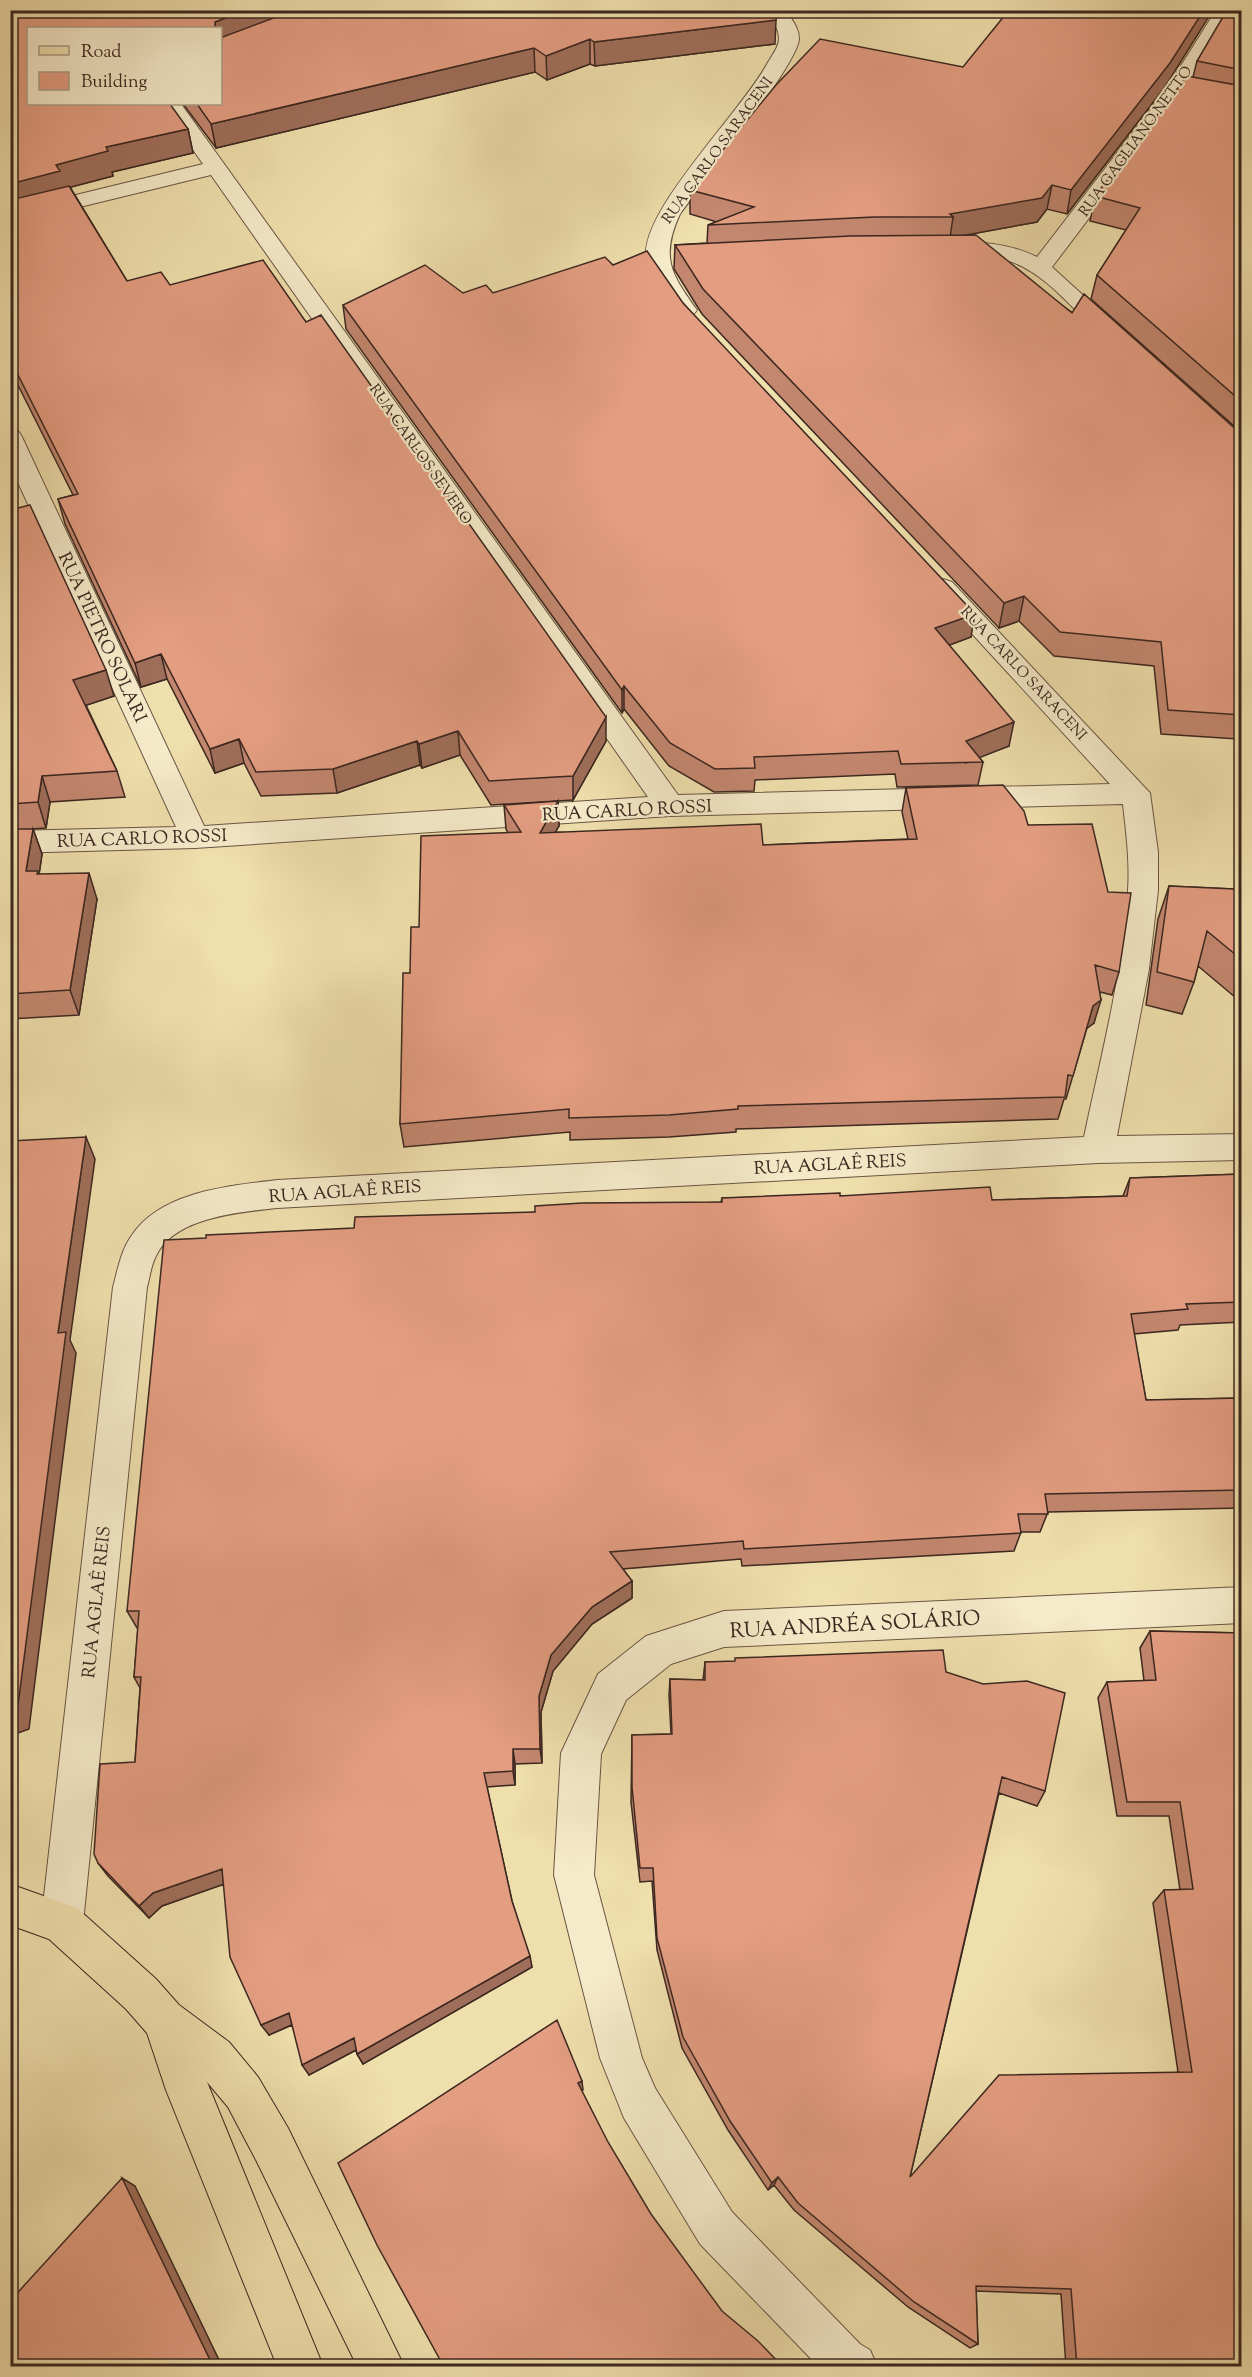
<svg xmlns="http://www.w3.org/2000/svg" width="1252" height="2377" viewBox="0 0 1252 2377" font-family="'Sorts Mill Goudy',serif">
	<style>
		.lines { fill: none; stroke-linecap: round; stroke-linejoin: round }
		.minor-casing { stroke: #695543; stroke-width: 2 }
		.major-casing { stroke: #3c2720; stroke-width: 2 }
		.minor { fill: #f5eac9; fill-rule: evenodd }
		.major { fill: #efdfac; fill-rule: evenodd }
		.wall { fill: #c3876f; stroke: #3c2720; stroke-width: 1.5 }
		.shaded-wall { fill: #9f6e5a; stroke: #3c2720; stroke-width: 1.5 }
		.building { fill: #e39d81; stroke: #3c2720; stroke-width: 1.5 }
		.labels { text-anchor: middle; stroke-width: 4.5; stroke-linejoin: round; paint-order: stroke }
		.far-street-label { font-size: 15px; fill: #3c2720; stroke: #f5eac9 }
		.street-label { font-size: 18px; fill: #3c2720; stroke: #f5eac9 }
		.near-street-label { font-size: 21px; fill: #3c2720; stroke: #f5eac9 }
	</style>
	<rect width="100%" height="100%" fill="#efdfac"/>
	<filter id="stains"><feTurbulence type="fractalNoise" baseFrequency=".00333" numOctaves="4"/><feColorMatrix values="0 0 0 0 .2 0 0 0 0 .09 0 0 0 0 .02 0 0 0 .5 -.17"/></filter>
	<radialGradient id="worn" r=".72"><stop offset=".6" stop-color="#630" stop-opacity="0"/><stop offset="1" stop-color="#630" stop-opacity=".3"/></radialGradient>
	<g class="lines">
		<g class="minor-casing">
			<path id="minor" d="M 767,10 L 786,10 C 792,20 799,28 799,39 C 798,64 700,186 680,214 C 660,257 671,274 697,310 L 693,315 L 677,315 C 664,297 647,277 646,255 C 644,207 742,111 767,64 C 771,57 779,47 779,39 C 779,28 772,20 767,10 Z
				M 1216,10 L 1235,10 L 1183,94 L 1052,267 L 1119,328 L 1123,333 L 1119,338 L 1103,338 C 1075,312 1045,271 1006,260 C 986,255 966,260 946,255 L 943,250 L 946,245 C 973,239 1012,244 1037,257 L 1167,88 Z
				M 161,104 L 181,104 L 678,795 L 1110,784 L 930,588 L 934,582 L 943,579 L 952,582 L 1150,793 L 1158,852 L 1158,890 L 1149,969 L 1117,1136 L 1242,1134 L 1242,1160 L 1098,1163 L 277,1208 C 241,1212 174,1217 156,1256 C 151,1265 150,1277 147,1287 L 83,1923 L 77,1938 L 62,1944 L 47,1938 L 41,1923 L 113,1287 C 118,1269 121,1250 132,1235 C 162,1191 230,1186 277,1180 L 1084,1137 C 1101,1056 1123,973 1128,890 C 1130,861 1126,832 1123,804 L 670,816 L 195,848 L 10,853 L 10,831 L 176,827 L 10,465 L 10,430 L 19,432 L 22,437 L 204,826 L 648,797 L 211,175 L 10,224 L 10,211 L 203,164 Z
				M 1242,1587 L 1242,1623 L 724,1647 L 671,1664 L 626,1700 L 601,1754 L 594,1875 L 642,2058 L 655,2088 L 732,2212 L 860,2344 L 870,2350 L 877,2366 L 818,2366 L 700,2244 L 624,2118 L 600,2058 L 554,1875 L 561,1753 L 598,1674 L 646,1636 L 724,1611 Z"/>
		</g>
		<g class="major-casing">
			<path id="major" d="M 10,1884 L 77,1908 L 156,1979 L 179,2005 L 229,2042 L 258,2077 L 288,2128 L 404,2366 L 357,2366 L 256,2160 L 228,2107 L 207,2082 L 323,2366 L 277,2366 L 166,2090 L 147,2033 L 126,2009 L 49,1939 L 10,1925 Z"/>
		</g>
		<use href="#minor" class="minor"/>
		<use href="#major" class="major"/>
	</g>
	<path class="wall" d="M 10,10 L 775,44 L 595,66 L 590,64 L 547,80 L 535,72 L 216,148 L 183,104 L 220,104 L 220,28 L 28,28 L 188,129 L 193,153 L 112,172 L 113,176 L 70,187 L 127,281 L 170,285 L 306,322 L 606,741 L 573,800 L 491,805 L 460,755 L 422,768 L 420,765 L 337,793 L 261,796 L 244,763 L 215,773 L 167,679 L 141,687 L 65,524 L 58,499 L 73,495 L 10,369 Z
		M 1242,10 L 1242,433 L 1091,299 L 1097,275 L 1126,230 L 1090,221 L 1095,196 L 1193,77 L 1197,61 Z
		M 963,67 L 1165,87 L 1067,214 L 1047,209 L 1037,222 L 964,235 L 1239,432 L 1242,433 L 1242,728 L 1238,739 L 1161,734 L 1154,666 L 1054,656 L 1019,621 L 999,628 L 702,314 L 674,269 L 675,245 L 707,243 L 708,225 L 717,222 L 690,214 L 690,190 Z
		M 613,265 L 683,303 L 971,637 L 949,645 L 1009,746 L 979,757 L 983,762 L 978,785 L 897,787 L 895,774 L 755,780 L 754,791 L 714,792 L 669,766 L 624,709 L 622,713 L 346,329 L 343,305 L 463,293 L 493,293 Z
		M 10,510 L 114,696 L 86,705 L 117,771 L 125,797 L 50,802 L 46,828 L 33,829 L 42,854 L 39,874 L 97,899 L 79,1015 L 10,1019 Z
		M 906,788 L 1028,825 L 1119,972 L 1112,995 L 1100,992 L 1094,1023 L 1087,1028 L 1066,1099 L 1064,1099 L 1058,1119 L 736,1129 L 736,1132 L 669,1137 L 570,1140 L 570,1132 L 404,1147 L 400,1124 L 410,973 L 419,927 L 508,833 L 506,829 L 504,805 L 558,801 L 559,826 L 555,832 L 763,845 L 908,839 L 902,812 Z
		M 1242,884 L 1242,1003 L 1198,966 L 1194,982 L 1182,1014 L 1146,1005 L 1158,919 L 1169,886 L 1234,889 Z
		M 1242,1174 L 1242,1322 L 1180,1325 L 1178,1330 L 1134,1334 L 1146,1400 L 1242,1398 L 1242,1508 L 1048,1512 L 1040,1532 L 1021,1532 L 1014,1551 L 742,1566 L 741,1559 L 623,1569 L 632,1581 L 632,1598 L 592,1624 L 553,1671 L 541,1712 L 542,1763 L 515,1764 L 515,1785 L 487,1787 L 512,1901 L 532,1967 L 363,2064 L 357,2054 L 356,2050 L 309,2075 L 292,2025 L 269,2035 L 223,1884 L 162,1906 L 149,1918 L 108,1876 L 98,1863 L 135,1762 L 140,1688 L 134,1677 L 138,1628 L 137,1628 L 127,1611 L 354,1228 L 535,1212 L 721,1202 L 722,1198 L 840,1196 L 992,1200 L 1123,1196 L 1130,1178 Z
		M 1150,1631 L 1242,1633 L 1242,2367 L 1066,2367 L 1061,2294 L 976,2291 L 978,2344 L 970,2348 L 908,2307 L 794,2210 L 774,2185 L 768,2190 L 728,2130 L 682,2048 L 657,1950 L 652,1881 L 640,1882 L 631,1802 L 632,1735 L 671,1734 L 669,1695 L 670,1679 L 703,1680 L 705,1662 L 946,1672 L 1045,1791 L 1037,1806 L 999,1793 L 910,2177 L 1178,2072 L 1153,1903 L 1164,1890 L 1180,1890 L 1169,1816 L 1117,1816 L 1098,1698 L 1107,1682 L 1144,1681 L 1140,1648 Z"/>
	<path class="shaded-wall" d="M 246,10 L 313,10 L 220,45 L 220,28 L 215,28 L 215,22 Z
		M 1204,10 L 1213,10 L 1165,87 L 1067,214 L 1071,190 Z
		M 776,20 L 775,44 L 595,66 L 594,42 Z
		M 590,39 L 590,64 L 547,80 L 546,56 Z
		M 534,48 L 535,72 L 216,148 L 211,124 Z
		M 188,129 L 193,153 L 112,172 L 113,176 L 64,189 L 10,210 L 10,184 L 56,165 L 106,147 Z
		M 1052,185 L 1047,209 L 1037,222 L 950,238 L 953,217 L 950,214 Z
		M 1024,596 L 1019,621 L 999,628 L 1004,603 Z
		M 975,614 L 971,637 L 931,652 L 935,628 Z
		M 161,654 L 167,679 L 141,687 L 135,663 Z
		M 106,670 L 114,696 L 81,707 L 73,680 Z
		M 624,686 L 624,709 L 622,713 L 622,690 Z
		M 606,717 L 606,741 L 573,800 L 573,776 Z
		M 1014,722 L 1009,746 L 966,763 L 966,741 Z
		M 458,731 L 460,755 L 422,768 L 419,744 Z
		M 239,739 L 244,763 L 215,773 L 210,749 Z
		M 417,741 L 420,765 L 337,793 L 333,769 Z
		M 42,776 L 50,802 L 46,828 L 38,802 Z
		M 558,801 L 559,826 L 541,857 L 540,833 Z
		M 33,829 L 42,854 L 39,875 L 26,871 Z
		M 89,873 L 97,899 L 79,1015 L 70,990 Z
		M 1101,1000 L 1094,1023 L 1086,1029 L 1093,1006 Z
		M 86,1137 L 95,1159 L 70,1340 L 76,1353 L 29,1729 L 10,1736 L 10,1716 L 58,1333 Z
		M 632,1581 L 632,1598 L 592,1624 L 553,1671 L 541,1712 L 542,1763 L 540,1749 L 539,1696 L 551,1655 L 592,1607 Z
		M 513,1749 L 515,1764 L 515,1785 L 513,1771 Z
		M 222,1869 L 230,1882 L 162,1906 L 149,1918 L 139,1906 L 153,1893 Z
		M 530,1956 L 532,1967 L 363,2064 L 357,2054 Z
		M 289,2013 L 296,2023 L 269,2035 L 261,2025 Z
		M 354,2038 L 360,2048 L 309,2075 L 302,2065 Z
		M 582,2081 L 583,2090 L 579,2093 L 578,2083 Z
		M 778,2177 L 774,2185 L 768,2190 L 772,2183 Z
		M 122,2178 L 135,2186 L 221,2364 L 219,2367 L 204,2367 Z"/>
	<path class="building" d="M 10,10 L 24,11 L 246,10 L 215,22 L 215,28 L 28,28 L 28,104 L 170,104 L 188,129 L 106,147 L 108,151 L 56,165 L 60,171 L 10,184 Z
		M 295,10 L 777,10 L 776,20 L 594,42 L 590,39 L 546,56 L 534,48 L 211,124 L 197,104 L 220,104 L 220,38 Z
		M 1009,10 L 1204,10 L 1170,63 L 1071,190 L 1052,185 L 1042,198 L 950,214 L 953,217 L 874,217 L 708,225 L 754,207 L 690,190 L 776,85 L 820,39 L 963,67 Z
		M 1227,10 L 1242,10 L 1242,70 L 1197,61 Z
		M 1187,76 L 1242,86 L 1242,402 L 1097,275 L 1140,208 L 1095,196 Z
		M 69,186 L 127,281 L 161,272 L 170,285 L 263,260 L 306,322 L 321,315 L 606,717 L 573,776 L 489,781 L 458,731 L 419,744 L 417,741 L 333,769 L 256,772 L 239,739 L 210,749 L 161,654 L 135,663 L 58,499 L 78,494 L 10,359 L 10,200 Z
		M 976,235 L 1072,313 L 1084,294 L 1239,432 L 1242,433 L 1242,676 L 1240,676 L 1242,687 L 1242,715 L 1168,710 L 1161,642 L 1060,632 L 1024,596 L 1004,603 L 703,289 L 675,245 L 850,236 Z
		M 647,251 L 683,303 L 975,614 L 935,628 L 1014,722 L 966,741 L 983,762 L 901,764 L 898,751 L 754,757 L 755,768 L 715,769 L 670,743 L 624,686 L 622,690 L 343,305 L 425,265 L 463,293 L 486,285 L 493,293 L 605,257 L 613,265 Z
		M 30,505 L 106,670 L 73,680 L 117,771 L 42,776 L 38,802 L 10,804 L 10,510 Z
		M 1003,785 L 1024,811 L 1028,825 L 1092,824 L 1108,892 L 1131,893 L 1119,972 L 1095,965 L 1101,1000 L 1093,1006 L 1073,1076 L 1068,1075 L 1065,1097 L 738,1106 L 738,1109 L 669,1115 L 569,1118 L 569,1109 L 400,1124 L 403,973 L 410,973 L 411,927 L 419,927 L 421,836 L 521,832 L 504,805 L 558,801 L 540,833 L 761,824 L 763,845 L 917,839 L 906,788 Z
		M 10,829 L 33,829 L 26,871 L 38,871 L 37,874 L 89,873 L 70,990 L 10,994 Z
		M 1242,884 L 1242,960 L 1207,931 L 1194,982 L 1157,972 L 1169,886 L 1234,889 Z
		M 86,1137 L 58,1333 L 66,1332 L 17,1713 L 10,1716 L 10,1141 Z
		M 1242,1174 L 1242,1302 L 1186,1304 L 1188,1309 L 1131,1314 L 1146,1400 L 1242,1398 L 1242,1490 L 1045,1494 L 1048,1514 L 1018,1514 L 1021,1533 L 744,1549 L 743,1541 L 610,1552 L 632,1581 L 592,1607 L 551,1655 L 539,1696 L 540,1749 L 513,1749 L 513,1771 L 484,1773 L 512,1901 L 530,1956 L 357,2054 L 354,2038 L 302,2065 L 289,2013 L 261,2025 L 230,1957 L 222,1869 L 153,1893 L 139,1906 L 98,1863 L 94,1854 L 100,1764 L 135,1762 L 141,1677 L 134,1677 L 139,1611 L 127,1611 L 164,1240 L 206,1238 L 206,1235 L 354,1228 L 355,1217 L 535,1212 L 535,1206 L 582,1203 L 722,1202 L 722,1198 L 840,1193 L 840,1196 L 990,1187 L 992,1200 L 1127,1196 L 1130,1178 Z
		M 1150,1631 L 1242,1633 L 1242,2367 L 1077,2367 L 1071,2289 L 976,2286 L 978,2344 L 914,2302 L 798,2203 L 778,2177 L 772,2183 L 730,2121 L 683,2037 L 657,1938 L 653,1868 L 640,1868 L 632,1787 L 632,1735 L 672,1734 L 670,1679 L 705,1680 L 705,1662 L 735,1661 L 735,1658 L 943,1650 L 946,1672 L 983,1684 L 1027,1681 L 1065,1693 L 1045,1791 L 1002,1777 L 910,2177 L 999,2075 L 1192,2072 L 1164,1890 L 1193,1889 L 1180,1802 L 1127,1802 L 1107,1682 L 1156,1680 Z
		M 557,2020 L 582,2081 L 578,2083 L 608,2142 L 651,2214 L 722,2311 L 758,2341 L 783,2367 L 444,2367 L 377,2245 L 338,2163 Z
		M 122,2178 L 210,2360 L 204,2367 L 10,2367 L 10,2301 Z"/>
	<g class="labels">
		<g class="far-street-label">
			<text transform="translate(1135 141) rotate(-54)" y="5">RUA GAGLIANO NETTO</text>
			<text transform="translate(717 150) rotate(-54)" y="5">RUA CARLO SARACENI</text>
			<text transform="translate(421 454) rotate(55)" y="5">RUA CARLOS SEVERO</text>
			<text transform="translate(1024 673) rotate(47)" y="5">RUA CARLO SARACENI</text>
		</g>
		<g class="street-label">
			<text transform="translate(103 637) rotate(65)" y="6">RUA PIETRO SOLARI</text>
			<text transform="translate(627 810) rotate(-3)" y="6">RUA CARLO ROSSI</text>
			<text transform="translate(142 838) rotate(-2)" y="6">RUA CARLO ROSSI</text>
			<text transform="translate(830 1164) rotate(-3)" y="6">RUA AGLAÊ REIS</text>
			<text transform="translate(345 1191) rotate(-4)" y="6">RUA AGLAÊ REIS</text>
			<text transform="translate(96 1602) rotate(-84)" y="6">RUA AGLAÊ REIS</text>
		</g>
		<g class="near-street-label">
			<text transform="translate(855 1624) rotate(-3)" y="7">RUA ANDRÉA SOLÁRIO</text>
		</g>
	</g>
	<rect width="1252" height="2377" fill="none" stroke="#efdfac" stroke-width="36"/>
	<rect x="12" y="12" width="1228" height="2353" fill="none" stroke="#3c2720" stroke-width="3"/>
	<rect x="18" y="18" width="1216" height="2341" fill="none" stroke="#3c2720" stroke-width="1.5"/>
	<rect x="27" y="27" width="195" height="78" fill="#f5eac9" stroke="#ab9c85" stroke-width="1.5"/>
	<rect x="39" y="46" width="30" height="9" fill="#efdfac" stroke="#ab9c85" stroke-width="1.5"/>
	<text x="81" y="57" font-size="18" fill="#3c2720">Road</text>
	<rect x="39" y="72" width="30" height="18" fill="#e39d81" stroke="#ab9c85" stroke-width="1.5"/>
	<text x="81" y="87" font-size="18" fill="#3c2720">Building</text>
	<rect width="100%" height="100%" filter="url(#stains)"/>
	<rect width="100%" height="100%" fill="url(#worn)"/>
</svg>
